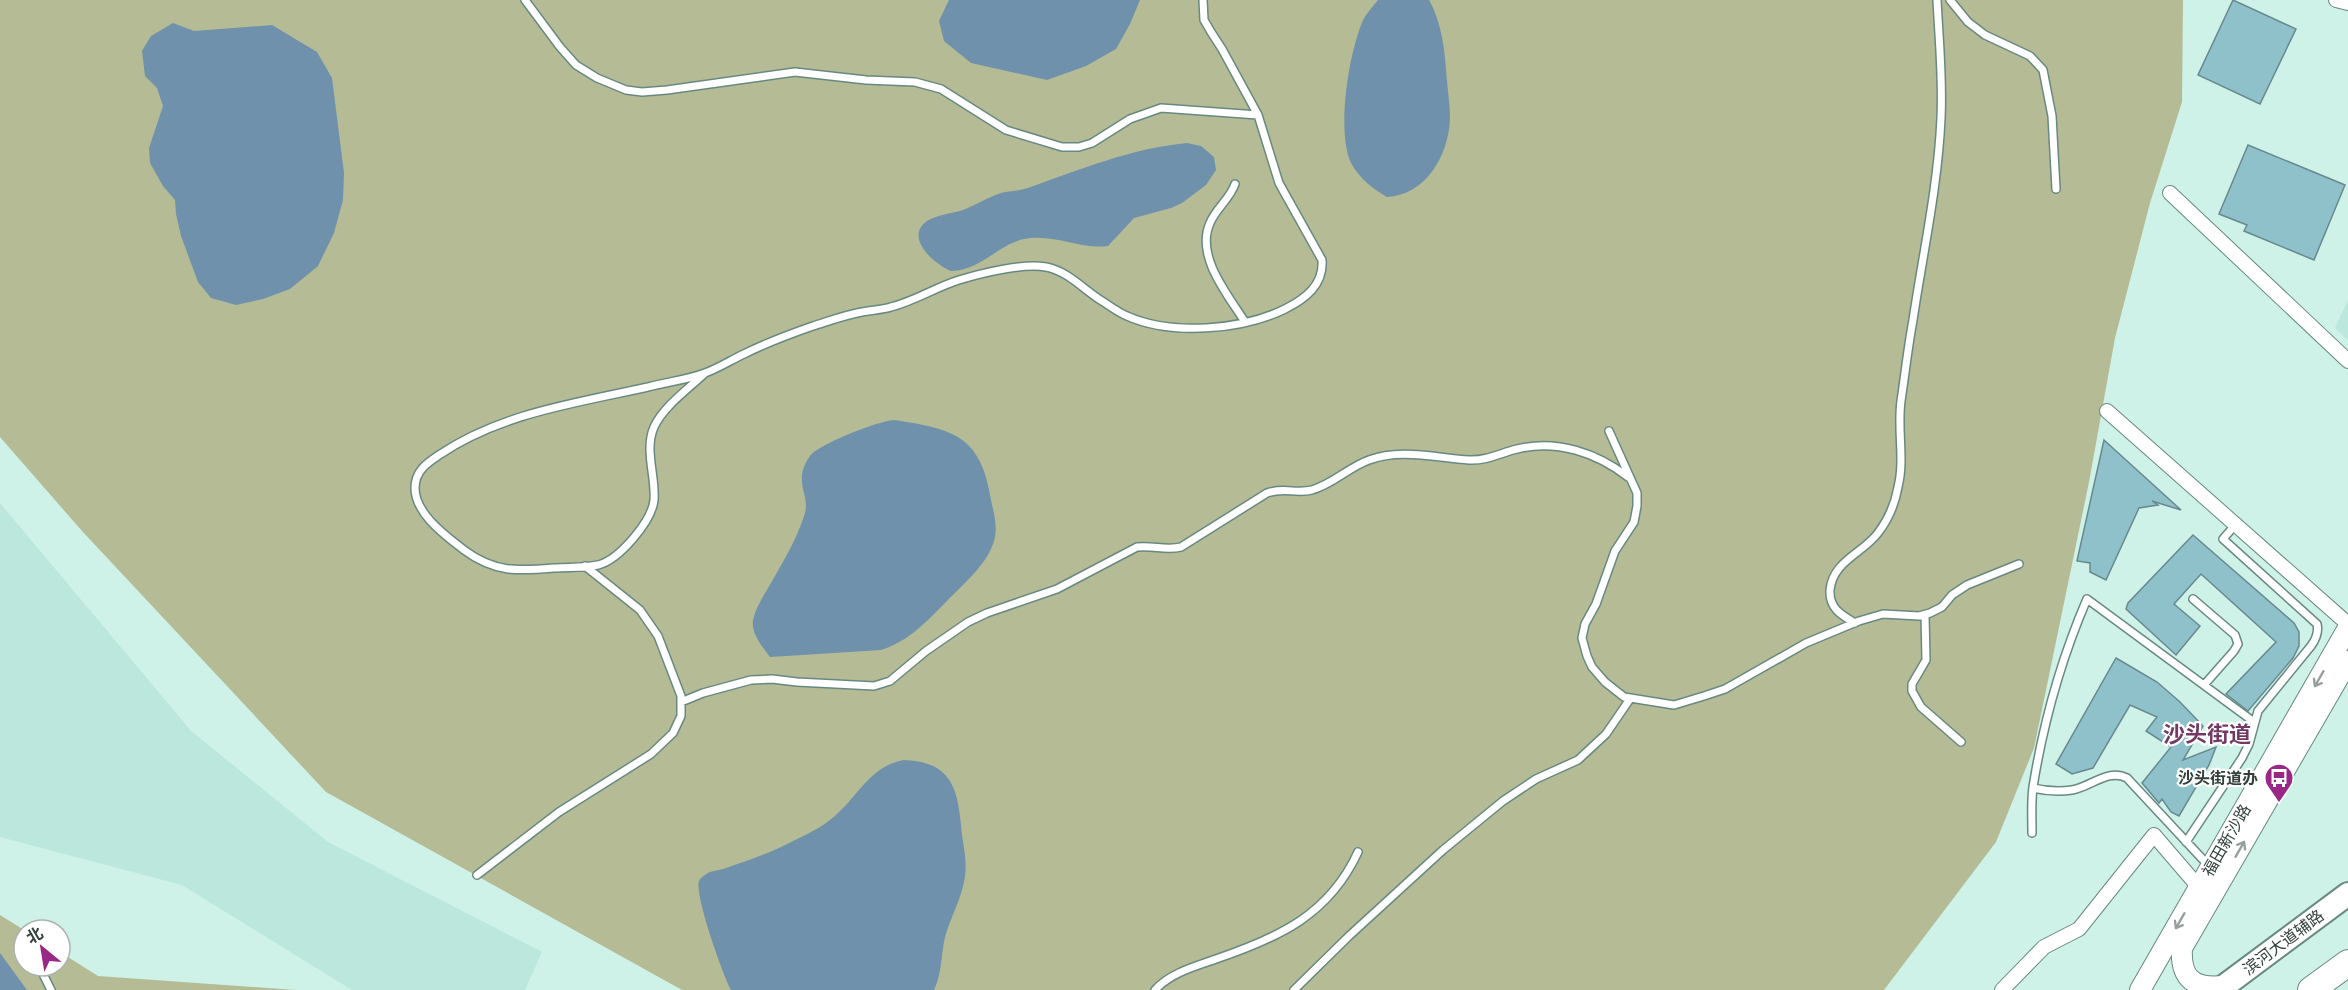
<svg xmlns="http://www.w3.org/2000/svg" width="2348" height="990" viewBox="0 0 2348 990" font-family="'PT Sans Narrow','Noto Sans SC',sans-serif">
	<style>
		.built { fill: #bbe7dc }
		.green { fill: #b5bb95 }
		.water { fill: #6f91ab }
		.building { fill: #8fc1ca; stroke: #68898f; stroke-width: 1.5 }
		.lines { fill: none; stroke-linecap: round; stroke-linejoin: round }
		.lane-casing { stroke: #688981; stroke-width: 10 }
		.street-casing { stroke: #688981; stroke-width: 16 }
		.secondary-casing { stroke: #688981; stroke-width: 22 }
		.primary-casing { stroke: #688981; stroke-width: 26 }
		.highway-casing { stroke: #688981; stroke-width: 28 }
		.lane { stroke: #fff; stroke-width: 7 }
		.street { stroke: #fff; stroke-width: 14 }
		.secondary { stroke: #fff; stroke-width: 20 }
		.primary { stroke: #fff; stroke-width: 22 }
		.highway { stroke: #fff; stroke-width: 26 }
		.oneway { stroke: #98a09e }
		.labels { text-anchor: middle; stroke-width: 4.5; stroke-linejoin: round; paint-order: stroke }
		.poi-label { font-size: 16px; font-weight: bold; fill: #32403c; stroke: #fff; text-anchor: end }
		.street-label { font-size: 16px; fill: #32403c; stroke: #fff }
		.district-label { font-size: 22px; font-weight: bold; fill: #723965; stroke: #fff }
	</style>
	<rect width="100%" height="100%" fill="#cef1e8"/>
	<path class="built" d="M 2348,300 L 2348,340 L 2335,328 Z
		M 0,503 L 191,731 L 328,842 L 542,952 L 525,990 L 352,990 L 182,885 L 0,837 Z"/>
	<path class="green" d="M 0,0 L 2183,0 L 2182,102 L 2150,203 L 2115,338 L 2089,482 L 2034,748 L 1996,842 L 1884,990 L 682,990 L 326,792 L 82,531 L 0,437 Z
		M 0,915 L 24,930 L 24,966 L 60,966 L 60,952 L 98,976 L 296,990 L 0,990 Z"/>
	<path class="water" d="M 949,0 L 1140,0 L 1130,24 L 1116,49 L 1086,66 L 1047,80 L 971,63 L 944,41 L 939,21 Z
		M 1378,0 L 1429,0 C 1443,25 1445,54 1447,81 C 1448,93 1450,106 1450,118 C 1449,155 1426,195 1387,197 C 1373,189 1359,178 1351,163 C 1336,131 1349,50 1364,18 C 1368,12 1373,6 1378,0 Z
		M 173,23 L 194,31 L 272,25 L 317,52 L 332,78 L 344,173 L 343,200 L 334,233 L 318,266 L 290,289 L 263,299 L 236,305 L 211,298 L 198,282 L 181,236 L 176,214 L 175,200 L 163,186 L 150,163 L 149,148 L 163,106 L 157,88 L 145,76 L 142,51 L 151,36 Z
		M 1187,143 L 1201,146 L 1214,157 L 1216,170 L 1206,185 L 1182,203 L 1171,208 L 1134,218 L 1108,246 C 1080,250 1055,233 1024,239 C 997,245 980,271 951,271 C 938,266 910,244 921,227 C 929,215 951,214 963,210 C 976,205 988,197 1001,193 C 1010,191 1019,191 1028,188 C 1079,170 1132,148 1187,143 Z
		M 894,420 C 953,429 981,435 991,500 C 994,514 998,527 994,541 C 987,565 963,584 946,602 C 926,622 909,641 881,650 L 770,657 C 762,646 751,634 753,620 C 756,607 764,595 771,583 C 783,562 798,537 805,513 C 810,493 792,482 810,456 C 819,444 878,421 894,420 Z
		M 904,760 C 955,762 958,792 962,835 C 964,849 967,863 965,876 C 962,898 951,916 945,937 C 941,954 942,974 934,990 L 731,990 C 723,975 694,894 699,881 C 701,877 706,874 710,872 C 714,871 719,870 723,869 C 747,861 773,852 795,840 C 810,833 826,825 838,813 C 860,793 871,766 904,760 Z
		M 0,953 L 27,990 L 0,990 Z"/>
	<path class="building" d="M 2233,0 L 2296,29 L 2260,104 L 2198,75 Z
		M 2248,145 L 2345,185 L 2314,260 L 2244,231 L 2247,225 L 2219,214 Z
		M 2104,440 L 2181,510 L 2152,501 L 2158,505 L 2139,508 L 2106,580 L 2090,572 L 2090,563 L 2077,561 Z
		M 2193,535 L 2294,623 L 2299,632 L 2299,646 L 2293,658 L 2248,711 L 2226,694 L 2276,642 L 2201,574 L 2174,604 L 2200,626 L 2176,655 L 2126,609 L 2128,603 Z
		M 2116,658 L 2157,682 L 2180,702 L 2203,726 L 2183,760 L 2216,747 L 2209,765 L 2179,816 L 2171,812 L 2162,799 L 2159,803 L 2142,783 L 2171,747 L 2146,731 L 2157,717 L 2130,705 L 2093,768 L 2072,774 L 2056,764 Z"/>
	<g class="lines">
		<g class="lane-casing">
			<path id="lane" d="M 525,0 L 560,47 L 576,65 L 597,78 L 626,90 L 642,92 L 667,90 L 795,72 L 866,80 L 915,82 L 941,89 L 1006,130 L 1062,147 L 1079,147 L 1092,143 L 1130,119 L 1161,108 L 1258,115
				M 1950,0 L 1968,22 L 1985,35 L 2030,56 L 2043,70 L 2052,116 L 2056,189
				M 1235,184 C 1230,199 1216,208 1210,223 C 1195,256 1228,295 1245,322
				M 704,374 C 687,390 664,406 654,427 C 644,450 656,477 654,500 C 652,521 619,560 598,565 C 585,568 569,567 554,568 C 518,571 495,573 464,550 C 446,536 415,514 415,488 C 415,471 427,463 439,455 C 501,413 577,403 648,387 C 666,382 687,380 705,373 C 719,368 731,360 744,354 C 766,343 790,334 813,326 C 829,321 845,315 862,312 C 871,310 882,310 891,307 C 915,301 936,287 959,280 C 982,273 1023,263 1046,267 C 1068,271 1084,290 1102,301 C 1110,306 1119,313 1127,316 C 1172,336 1242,330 1285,309 C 1305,299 1324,285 1322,260 L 1279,183 L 1258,115 L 1222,49 L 1211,32 L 1204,20 L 1203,0
				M 1609,431 L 1637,493 L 1637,506 L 1634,522 L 1615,551 L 1596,604 L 1585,624 L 1582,638 L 1587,656 L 1592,667 L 1605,682 L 1624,697 L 1674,705 L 1704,696 L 1725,689 L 1806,643 L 1859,621 L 1883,614 L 1919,616 L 1930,613 L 1942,607 L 1952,595 L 1967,585 L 2019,564
				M 2193,599 L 2235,635 L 2238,644 L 2234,651 L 2204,685
				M 1925,615 L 1926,660 L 1912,684 L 1912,691 L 1921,707 L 1961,742
				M 1855,623 C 1841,615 1829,608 1830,590 C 1833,561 1862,554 1878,533 C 1888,520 1895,504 1898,487 C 1905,459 1897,430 1901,401 C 1905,374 1908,347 1913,320 C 1923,253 1938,186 1941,118 C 1943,78 1939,40 1937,0
				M 681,702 L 703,693 L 751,680 L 772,679 L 797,682 L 874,686 L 890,681 L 926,651 L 968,622 L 987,613 L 1057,589 L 1137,547 C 1153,545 1166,551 1181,547 L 1267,493 C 1284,487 1296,494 1312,490 C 1333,484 1349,467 1369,460 C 1400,448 1437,458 1469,460 C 1487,461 1500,453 1517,449 C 1557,439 1597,453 1628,477
				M 2033,788 C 2046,791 2059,792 2072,790 C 2091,787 2108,768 2127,778 L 2208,865
				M 2032,833 C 2032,818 2031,802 2033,787 C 2043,725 2062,657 2087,599 L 2254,722
				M 2186,842 L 2242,758 L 2249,744 L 2258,711 L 2311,646 C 2316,639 2319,632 2317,624 L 2223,539 L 2236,524
				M 477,875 L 559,812 L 651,754 L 673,733 L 681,716 L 681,696 L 658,636 L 640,610 L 585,566
				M 39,966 L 51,990
				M 1155,990 C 1170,973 1196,966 1216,959 C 1278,938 1329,915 1358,852
				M 1294,990 L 1349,936 L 1443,850 L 1503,801 L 1536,779 L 1578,760 L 1606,734 L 1630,699"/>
		</g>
		<g class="street-casing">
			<path id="street" d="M 2336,0 L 2348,3
				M 2170,193 L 2348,361
				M 2107,411 L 2348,624
				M 2002,990 L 2044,947 L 2079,929 L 2154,835 L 2203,892"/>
		</g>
		<g class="secondary-casing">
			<path id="secondary" d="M 2224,986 C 2194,989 2180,979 2182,948 L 2348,661
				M 2140,990 L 2348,628"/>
		</g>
		<g class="primary-casing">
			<path id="primary" d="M 2219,990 L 2348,894"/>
		</g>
		<g class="highway-casing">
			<path id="highway" d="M 2311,990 L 2348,963"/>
		</g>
		<use href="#lane" class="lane"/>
		<use href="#street" class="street"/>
		<use href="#secondary" class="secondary"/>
		<use href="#primary" class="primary"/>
		<use href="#highway" class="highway"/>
	</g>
	<defs><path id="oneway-shaft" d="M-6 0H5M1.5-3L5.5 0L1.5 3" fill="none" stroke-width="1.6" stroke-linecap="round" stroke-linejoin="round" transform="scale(1.5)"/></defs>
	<g class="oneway">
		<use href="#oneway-shaft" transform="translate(2319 679) rotate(120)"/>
		<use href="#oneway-shaft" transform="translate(2240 849) rotate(-60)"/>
		<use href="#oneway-shaft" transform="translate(2180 921) rotate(120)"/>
	</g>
	<defs>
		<g id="bus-pin" transform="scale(1.5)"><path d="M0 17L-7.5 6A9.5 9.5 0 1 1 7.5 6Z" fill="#992785" stroke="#fff"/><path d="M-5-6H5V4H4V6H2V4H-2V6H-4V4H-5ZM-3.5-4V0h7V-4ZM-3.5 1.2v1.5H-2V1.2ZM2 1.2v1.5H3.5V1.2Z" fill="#fff"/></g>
	</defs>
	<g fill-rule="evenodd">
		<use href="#bus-pin" x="2279" y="778"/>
	</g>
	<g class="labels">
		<g class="poi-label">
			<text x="2258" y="784">沙头街道办</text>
		</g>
		<g class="street-label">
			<text transform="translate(2226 840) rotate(-60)" y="6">福田新沙路</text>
			<text transform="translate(2283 942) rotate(-37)" y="6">滨河大道辅路</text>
		</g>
		<g class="district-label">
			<text x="2207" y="742">沙头街道</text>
		</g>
	</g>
	<g transform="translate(42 948) rotate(330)"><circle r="28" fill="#ffffff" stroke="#adb3b1" stroke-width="1.5"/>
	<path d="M0-4.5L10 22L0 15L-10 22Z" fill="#992785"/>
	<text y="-9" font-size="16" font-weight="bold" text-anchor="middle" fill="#32403c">北</text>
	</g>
</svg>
